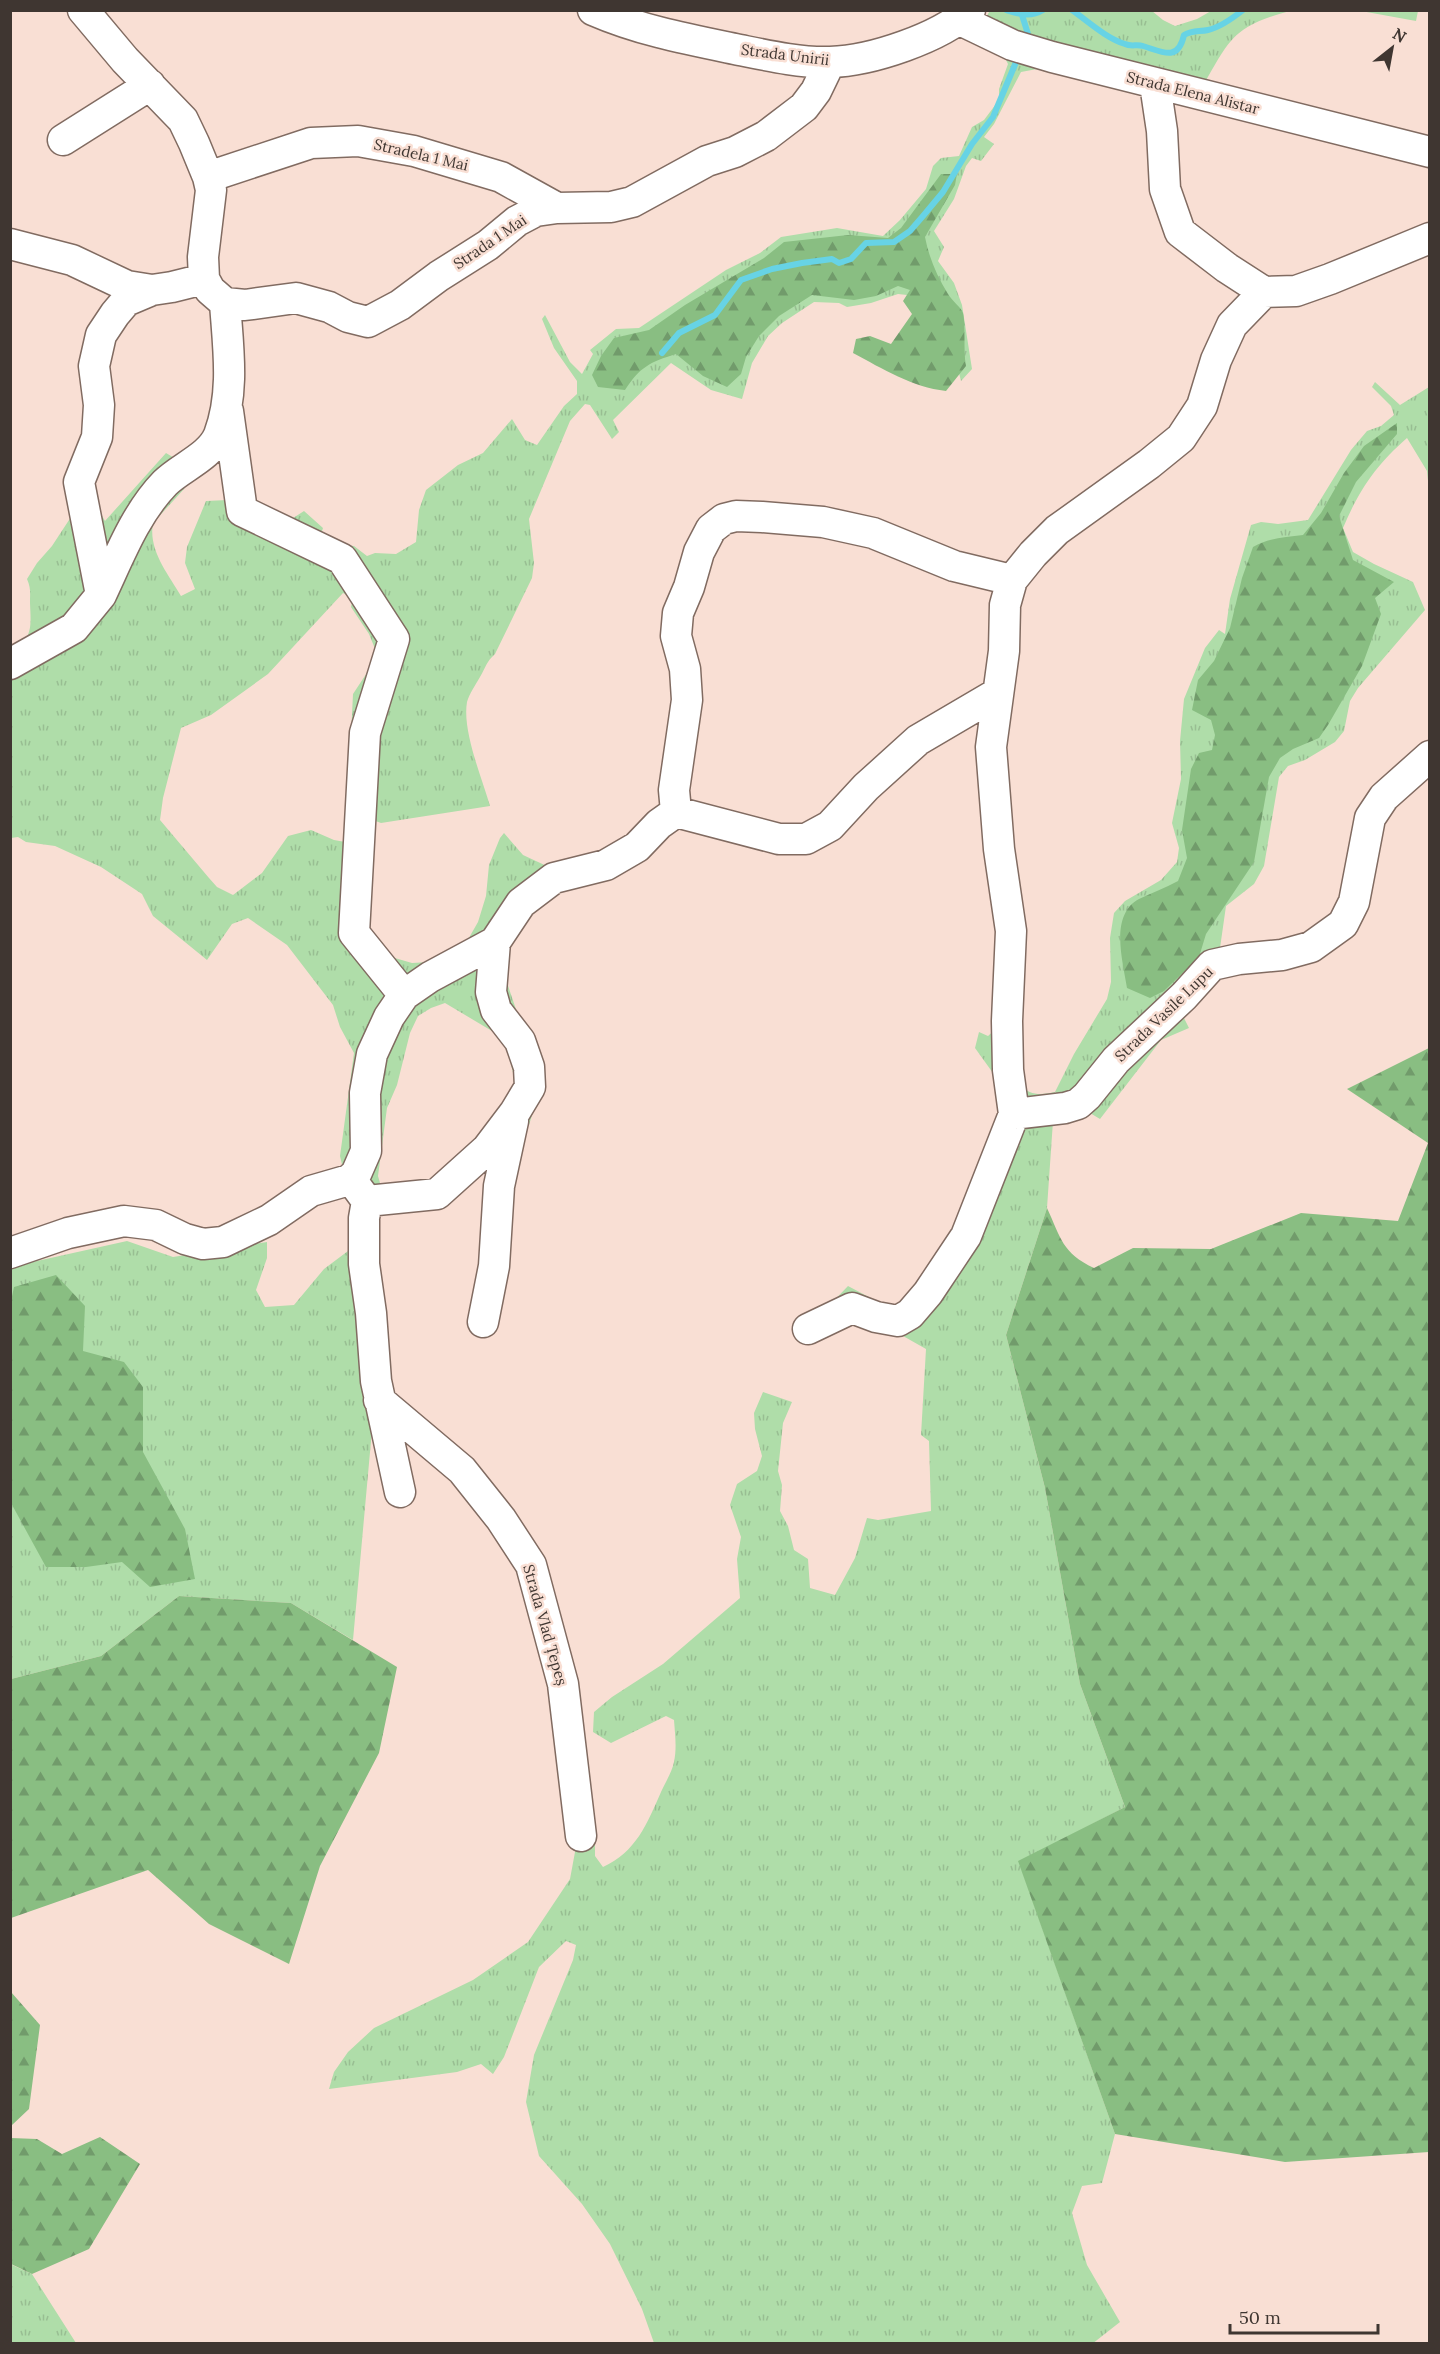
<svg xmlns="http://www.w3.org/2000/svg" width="1440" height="2354" viewBox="0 0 1440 2354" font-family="Lora,serif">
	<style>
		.grass { fill: url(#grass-tufts) }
		.forest { fill: url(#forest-firs) }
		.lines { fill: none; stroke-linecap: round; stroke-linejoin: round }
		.stream { stroke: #67d3e5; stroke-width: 6 }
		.minor-casing { stroke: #816b61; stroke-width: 33 }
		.minor { stroke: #fff; stroke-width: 30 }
		.labels { text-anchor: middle; stroke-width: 5; stroke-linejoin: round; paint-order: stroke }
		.street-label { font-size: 15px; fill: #3f3631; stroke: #f9dfd4 }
	</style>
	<defs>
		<pattern id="grass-tufts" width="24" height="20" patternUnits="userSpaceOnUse" patternTransform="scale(1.5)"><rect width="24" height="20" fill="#afdda9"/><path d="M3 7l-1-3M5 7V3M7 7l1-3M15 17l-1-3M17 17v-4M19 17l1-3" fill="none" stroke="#98be92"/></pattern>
		<pattern id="forest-firs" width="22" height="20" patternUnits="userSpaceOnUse" patternTransform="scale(1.5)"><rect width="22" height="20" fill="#89be82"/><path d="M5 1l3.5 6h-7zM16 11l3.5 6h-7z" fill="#719b6b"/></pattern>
	</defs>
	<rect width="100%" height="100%" fill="#f9dfd4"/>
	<path class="grass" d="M 990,10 L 1152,11 L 1163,20 L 1175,26 L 1197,19 L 1211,11 L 1290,11 C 1234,26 1230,38 1203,86 L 1005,34 L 987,16 Z
		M 1361,11 L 1418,10 L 1418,11 L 1416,21 Z
		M 976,45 L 1053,66 L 1021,72 L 994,124 L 984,137 L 994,144 L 981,161 L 972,158 L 966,166 L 954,199 L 934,231 L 944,247 L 938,261 L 954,283 L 962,305 L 972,369 L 961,381 L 948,329 L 916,296 L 898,294 L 871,303 L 847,307 L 839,303 L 814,302 L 782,323 L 768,336 L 752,363 L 742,399 L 711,390 L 671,363 L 613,420 L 619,432 L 612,439 L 590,405 L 585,404 L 570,421 L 529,519 L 534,563 L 532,578 L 495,654 C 486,662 486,667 480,677 C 476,684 469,694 467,702 C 462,731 482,778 490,806 L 381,823 L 356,814 L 351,735 L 353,694 L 378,656 L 369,634 L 351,607 L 353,598 L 343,593 L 268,674 L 211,715 L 181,728 L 163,798 L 160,820 L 209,878 L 217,887 L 233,895 L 262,873 L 288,836 L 311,830 L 334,840 L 351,843 L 365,936 L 381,954 L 412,963 L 447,961 L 466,943 L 478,922 L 486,896 L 489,865 L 500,838 L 504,833 L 523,855 L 551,868 L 520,912 L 502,968 L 522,1027 L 545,1073 L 529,1125 L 501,1119 L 517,1091 L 510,1059 L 502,1037 L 445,1003 L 431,1008 L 418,1016 L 410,1033 L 397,1085 L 387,1108 L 378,1176 L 382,1190 L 370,1210 L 373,1419 L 353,1640 L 291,1603 L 179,1596 L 101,1656 L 11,1679 L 11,1263 L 28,1263 L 127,1241 L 173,1257 L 267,1242 L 267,1258 L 256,1290 L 265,1307 L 294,1305 L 324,1269 L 356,1245 L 355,1219 L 340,1156 L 354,1053 L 340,1027 L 333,1005 L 287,945 L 248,918 L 232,924 L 207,960 L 153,916 L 142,894 L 101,867 L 55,846 L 26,842 L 18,837 L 11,838 L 11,654 C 33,637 31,628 30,603 C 30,593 31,588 27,579 L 37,563 L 52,546 L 88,491 L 105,521 L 166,453 L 176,459 L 209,428 L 196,467 L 184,489 L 153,523 C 148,550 168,574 181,596 L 195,589 L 185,563 L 187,547 L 206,501 L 249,499 L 287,522 L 304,511 L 323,528 L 320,537 L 334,544 L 354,546 L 367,556 L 375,553 L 396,554 L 416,542 L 419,510 L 426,490 L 458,465 L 483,453 L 512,419 L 525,440 L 537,445 L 564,406 L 577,394 L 577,381 L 554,348 L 542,319 L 545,315 L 570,362 L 582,374 L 593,354 L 590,350 L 616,329 L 639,328 L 726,270 L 760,253 L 781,237 L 837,228 L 883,236 L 900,220 L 926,189 L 933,166 L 941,158 L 959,156 L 972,127 L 984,120 L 999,100 L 999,89 L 1008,64 L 1004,56 Z
		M 1375,382 L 1400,405 L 1429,387 L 1429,491 L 1427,471 L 1407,438 C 1376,465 1359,490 1343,528 L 1353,552 L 1374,564 L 1413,582 L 1425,610 L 1358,688 L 1350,701 L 1344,731 L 1335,742 L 1305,760 L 1288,766 L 1279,777 L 1264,866 L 1254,884 L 1226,906 L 1220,948 L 1182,1014 L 1189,1028 L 1161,1040 L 1100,1119 L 1055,1092 L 1047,1208 L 1006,1335 L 1045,1488 L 1080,1684 L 1125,1807 L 1019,1862 L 1115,2134 L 1102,2183 L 1082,2186 L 1072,2213 L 1087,2265 L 1120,2322 L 1092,2344 L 654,2343 L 642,2309 L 610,2244 L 582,2204 L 539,2156 L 526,2102 L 534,2055 L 573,1960 L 576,1945 L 566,1941 L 539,1967 L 504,2057 L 493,2074 L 481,2064 L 457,2072 L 329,2089 L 334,2072 L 348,2052 L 374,2028 L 473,1980 L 528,1942 L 570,1879 L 575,1852 L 574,1814 L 595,1813 L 595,1856 L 603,1867 C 636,1852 647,1824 661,1792 C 665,1783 672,1772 674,1762 C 677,1748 675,1734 674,1720 L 666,1716 L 611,1743 L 593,1732 L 594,1712 L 612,1697 L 663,1664 L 740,1598 L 737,1559 L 741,1537 L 730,1505 L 737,1484 L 757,1471 L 762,1456 L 755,1429 L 754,1413 L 763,1392 L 792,1402 L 783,1423 L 778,1471 L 782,1485 L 780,1511 L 788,1526 L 794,1550 L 808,1559 L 810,1588 L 835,1595 L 855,1558 L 867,1518 L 878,1520 L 931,1511 L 929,1441 L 921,1435 L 926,1349 L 896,1332 L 824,1311 L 848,1286 L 882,1304 L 904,1307 L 948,1245 L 995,1137 L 1001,1100 L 998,1080 L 975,1048 L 979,1032 L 988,1036 L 999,1026 L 1020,1085 C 1030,1096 1042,1095 1055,1092 L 1074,1054 L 1107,999 L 1111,982 L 1110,938 L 1114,913 L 1125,901 L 1161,880 L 1177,862 L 1179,848 L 1172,823 L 1181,779 L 1180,741 L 1184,699 L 1205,648 L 1219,630 L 1225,634 L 1230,599 L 1251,525 L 1261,522 L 1278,524 L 1308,520 L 1351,450 L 1367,431 L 1381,426 L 1394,415 L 1391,406 L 1372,387 Z
		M 10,2264 L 32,2274 L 76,2343 L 11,2343 Z"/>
	<path class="forest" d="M 941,174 L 957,174 L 955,185 L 925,237 C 929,258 937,276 948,294 C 952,301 961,307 963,313 C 966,326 963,350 966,366 L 946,391 C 912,387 883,369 853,353 L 856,339 L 870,336 L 891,344 L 912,314 L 903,301 L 910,290 L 898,286 L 876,296 L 854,300 L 812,295 L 779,316 L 759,336 L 746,357 L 741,374 L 727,387 L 703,376 L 676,354 C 650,362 640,367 625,390 L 598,387 L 592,375 L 601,356 L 614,338 L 649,330 L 685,305 L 764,258 L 784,242 L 848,235 L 888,238 L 901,228 Z
		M 1397,423 L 1397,434 L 1356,482 L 1339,516 L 1353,560 L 1394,582 L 1375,598 L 1381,614 L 1362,666 L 1328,725 L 1319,738 L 1293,749 L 1280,758 L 1269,777 L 1254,862 L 1206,934 L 1199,957 L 1164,991 L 1150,998 L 1127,988 C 1123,962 1109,915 1139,899 C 1151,893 1165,888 1178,881 L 1187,858 L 1182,830 L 1191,769 L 1199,753 L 1212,750 L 1215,735 L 1211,720 L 1192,710 L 1198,680 L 1214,661 L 1230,628 L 1242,578 L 1253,547 C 1269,538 1285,537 1303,535 L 1321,513 L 1344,473 L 1364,446 Z
		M 1429,1048 L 1429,2152 L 1285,2162 L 1115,2134 L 1018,1861 L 1125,1807 L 1080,1684 L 1045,1488 L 1006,1335 L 1047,1208 C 1061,1238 1062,1253 1094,1268 L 1133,1248 L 1211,1249 L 1301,1213 L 1398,1221 L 1428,1143 L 1347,1089 Z
		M 56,1275 L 85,1306 L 83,1351 L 124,1362 L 143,1387 L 143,1452 L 185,1529 L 195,1579 L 150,1587 L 122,1562 L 86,1567 L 46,1567 L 11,1503 L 11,1301 L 14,1287 Z
		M 179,1596 L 291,1603 L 397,1667 L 379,1753 L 320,1866 L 289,1964 L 209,1924 L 148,1870 L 11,1918 L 11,1679 L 101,1656 Z
		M 11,1992 L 40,2025 L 29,2109 L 11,2126 Z
		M 100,2137 L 140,2164 L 89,2249 L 32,2274 L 11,2264 L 11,2138 L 37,2139 L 62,2154 Z"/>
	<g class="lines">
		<path class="stream" d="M 1006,10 C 1019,14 1030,18 1043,10
			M 1072,10 C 1089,22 1106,38 1125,44 C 1131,47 1137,44 1143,46 C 1163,52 1178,62 1184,35 C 1193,30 1199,32 1208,30 C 1221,27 1233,18 1243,10
			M 1022,15 L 1028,34 L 1025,40
			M 662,353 L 679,333 L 715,315 L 741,280 L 772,269 L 802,263 L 832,259 L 839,263 L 851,259 L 866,243 L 894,242 L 910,231 L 923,216 L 943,192 L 972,144 L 993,117 L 1019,55"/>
		<g class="minor-casing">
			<path id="minor" d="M 83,10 L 125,60 L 183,120 L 194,143 L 208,177 L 211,190 L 203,257 L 204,279 L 210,290 L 225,303
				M 593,10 C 639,30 686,39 735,49 C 765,55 799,63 830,62 C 871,61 940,38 970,10
				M 960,20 L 1012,45 L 1052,57 L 1430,152
				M 1155,84 L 1162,131 L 1165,189 L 1180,232 L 1227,268 L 1264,292
				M 63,140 L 150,85
				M 208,177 L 311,143 L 358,141 L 414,151 L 501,177 L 557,208
				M 10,244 L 72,260 L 127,286 L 152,290 L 172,287 L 204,279
				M 228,411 L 242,511 L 342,559 L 394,639 L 365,733 L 354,933 L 404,995
				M 101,595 C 119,557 135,514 165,483 C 181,467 210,457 219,435 C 235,392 228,347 225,303 L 245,305 L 296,298 L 329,307 L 348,317 L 368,322 L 400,305 L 439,276 L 488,245 L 517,221 L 536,211 L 557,208 L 611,207 L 632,202 L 707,161 L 735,152 L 766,136 L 804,107 L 816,91 L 830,62
				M 10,664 L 74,628 L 101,595 L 79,482 L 97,437 L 99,405 L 94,366 L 101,335 L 115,314 L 126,301 L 152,290
				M 676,812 L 674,790 L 687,700 L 685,669 L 676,636 L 678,613 L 689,587 L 699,552 L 711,529 L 724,519 L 736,516 L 762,517 L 823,522 L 873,533 L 954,566 L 1012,580
				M 1014,1114 L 1065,1108 L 1078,1104 L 1087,1096 L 1116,1060 L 1184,996 L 1212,965 L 1239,959 L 1282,955 L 1311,947 L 1343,924 L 1354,902 L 1370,818 L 1384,797 L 1430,756
				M 356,1186 L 367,1201 L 364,1218 L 364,1264 L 371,1313 L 376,1381 L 400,1492
				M 367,1201 L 437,1194 L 487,1149 L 515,1112 L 530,1087 L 529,1067 L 520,1041 L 496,1010 L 491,992 L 495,942
				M 10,1253 L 68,1233 L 124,1221 L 156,1225 L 185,1239 L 203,1244 L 223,1242 L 269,1220 L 311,1191 L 349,1180 L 356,1174 L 366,1151 L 365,1093 L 372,1054 L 389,1017 L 404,995 L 430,977 L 495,942 L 521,903 L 554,878 L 606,865 L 637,847 L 659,824 L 676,812 L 779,839 L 806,839 L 830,826 L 866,787 L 918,740 L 998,693
				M 483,1322 L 494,1266 L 499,1186 L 513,1121
				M 808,1329 L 852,1308 L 876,1317 L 898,1321 L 910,1314 L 928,1293 L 966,1236 L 1014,1114 L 1008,1070 L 1007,1021 L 1011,931 L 999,849 L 991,747 L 1004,651 L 1005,605 L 1012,580 L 1033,554 L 1057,530 L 1149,464 L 1181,438 L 1202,406 L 1216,360 L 1232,325 L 1264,292 L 1296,291 L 1330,279 L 1430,238
				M 379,1400 L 462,1470 L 501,1519 L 531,1565 L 563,1684 L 581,1836"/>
		</g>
		<use href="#minor" class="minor"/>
	</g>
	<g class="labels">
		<g class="street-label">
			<text transform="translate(785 55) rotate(7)" y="5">Strada Unirii</text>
			<text transform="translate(1193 93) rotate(14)" y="5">Strada Elena Alistar</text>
			<text transform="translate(421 155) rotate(13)" y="5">Stradela 1 Mai</text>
			<text transform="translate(490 242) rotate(-34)" y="5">Strada 1 Mai</text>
			<text transform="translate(1164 1014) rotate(-44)" y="5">Strada Vasile Lupu</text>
			<text transform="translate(545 1625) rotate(74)" y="5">Strada Vlad Țepeș</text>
		</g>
	</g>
	<rect width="1440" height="2354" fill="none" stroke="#3f3631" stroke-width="24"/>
	<g transform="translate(1392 48) rotate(31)" stroke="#f9dfd4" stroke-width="4.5" paint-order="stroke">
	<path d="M0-4.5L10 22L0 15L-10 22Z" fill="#3f3631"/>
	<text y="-9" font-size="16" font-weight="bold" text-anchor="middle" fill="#3f3631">N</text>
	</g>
	<path d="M1230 2324v9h148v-9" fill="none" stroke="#3f3631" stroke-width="3"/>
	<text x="1239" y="2324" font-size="18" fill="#3f3631" stroke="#f9dfd4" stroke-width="4.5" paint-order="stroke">50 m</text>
</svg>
